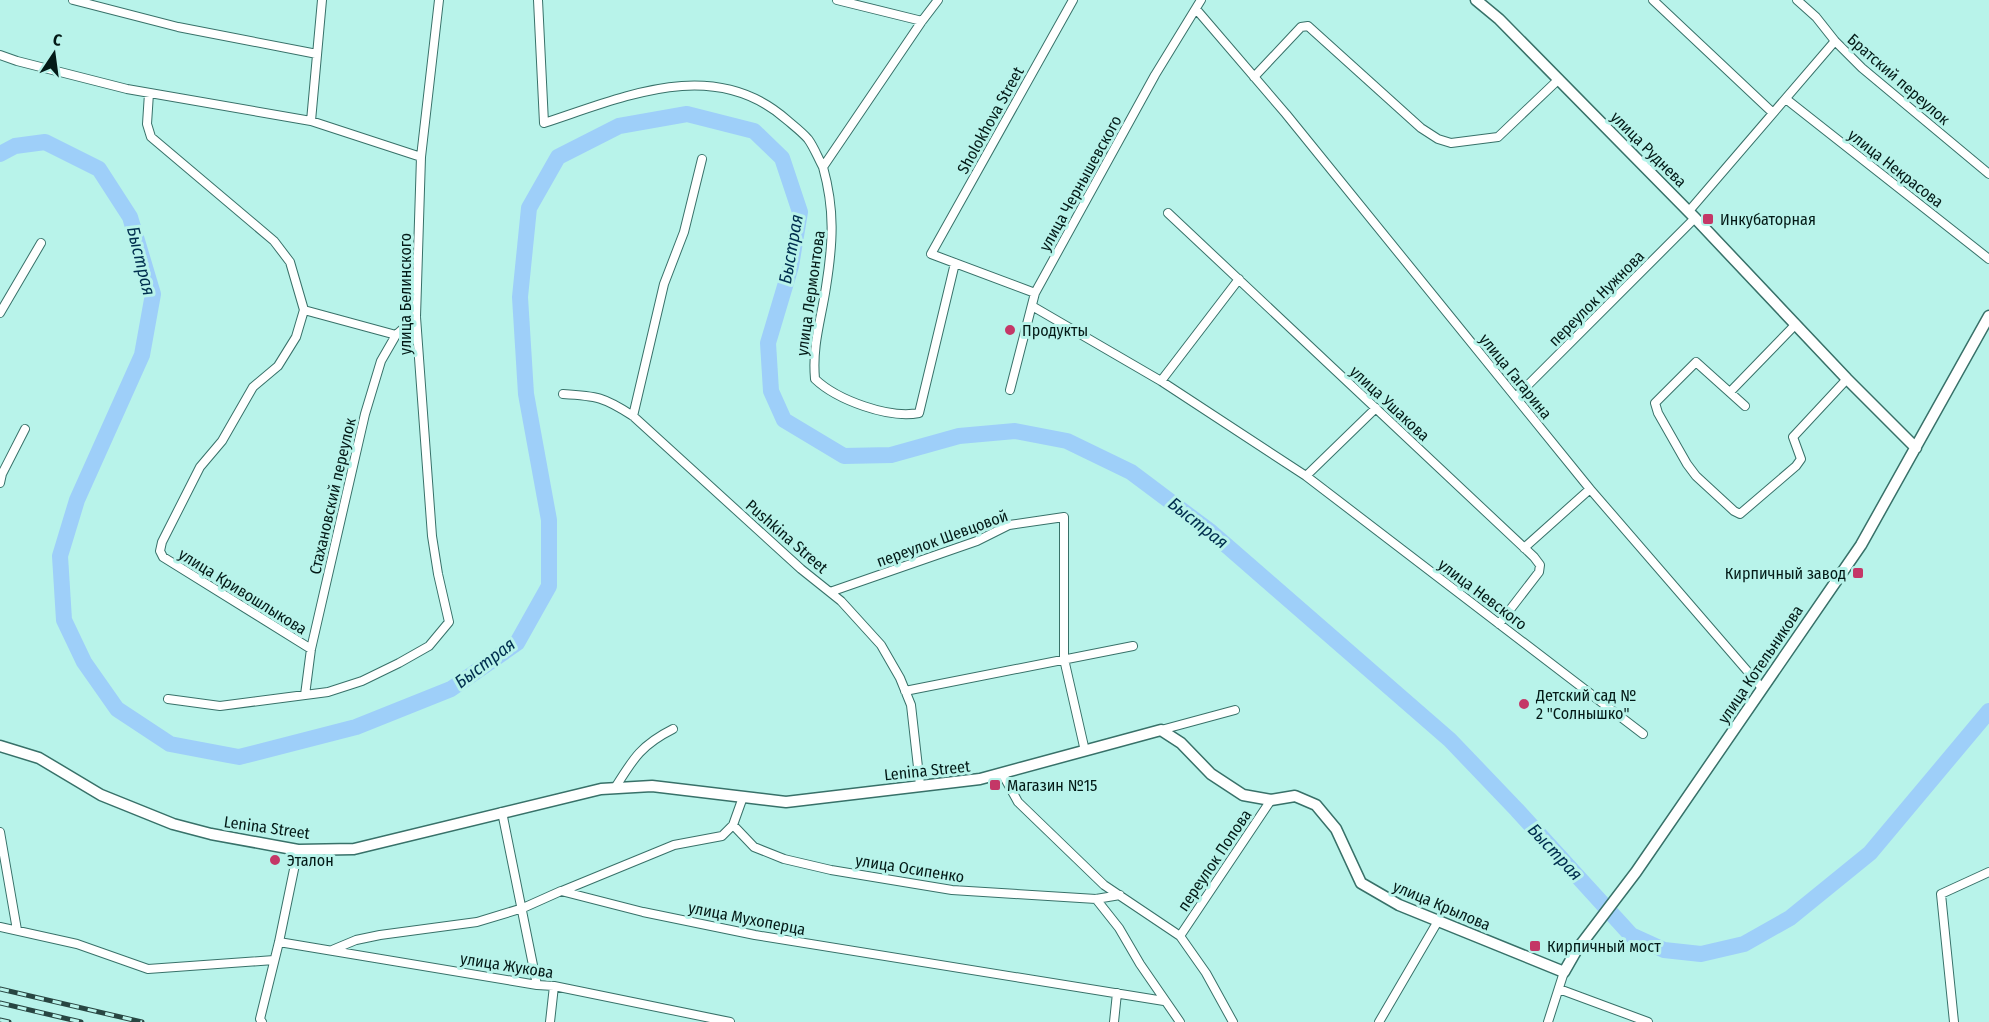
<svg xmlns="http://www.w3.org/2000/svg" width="1989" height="1022" viewBox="0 0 1989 1022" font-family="'Fira Sans Condensed',sans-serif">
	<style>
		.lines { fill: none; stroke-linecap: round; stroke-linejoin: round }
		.river { stroke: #9ecff9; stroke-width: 16 }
		.street-casing { stroke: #387169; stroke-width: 10 }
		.secondary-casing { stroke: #387169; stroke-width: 13 }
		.street { stroke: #fff; stroke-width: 8 }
		.secondary { stroke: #fff; stroke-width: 10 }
		.rail-casing { stroke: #284642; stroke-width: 5 }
		.rail { stroke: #b8f3ea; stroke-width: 3; stroke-dasharray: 9; stroke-linecap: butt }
		.poi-dot { fill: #c43767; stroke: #b8f3ea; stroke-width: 2 }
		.labels { text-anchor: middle; stroke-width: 6; stroke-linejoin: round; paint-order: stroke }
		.street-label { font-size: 16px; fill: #031a17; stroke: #b8f3ea }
		.poi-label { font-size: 16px; fill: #031a17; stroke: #b8f3ea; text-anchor: start }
		.water-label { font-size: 18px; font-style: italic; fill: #002f4f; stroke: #b8f3ea }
	</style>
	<rect width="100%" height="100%" fill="#b8f3ea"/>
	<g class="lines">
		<path class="river" d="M 0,154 L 15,146 L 45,142 L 99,169 L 130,217 L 153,294 L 142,355 L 77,500 L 60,556 L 64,620 L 84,662 L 117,709 L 170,744 L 239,757 L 356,727 L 451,689 L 517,643 L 549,586 L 549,520 L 526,394 L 520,297 L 529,208 L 558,157 L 619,126 L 687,114 L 754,131 L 782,158 L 800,212 L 791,266 L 768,343 L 771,391 L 784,420 L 844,456 L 891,455 L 959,436 L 1015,431 L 1067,441 L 1131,472 L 1211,532 L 1450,740 L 1517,810 L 1631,935 L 1664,950 L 1701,954 L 1744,944 L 1790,918 L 1870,853 L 1989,711"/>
		<g class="street-casing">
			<path id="street" d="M 73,0 L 178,27 L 317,54
				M 538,0 L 544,123 C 624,97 714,55 787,120 C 794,126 802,132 808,139 C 814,147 818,158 823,167
				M 837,0 L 922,21
				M 938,0 L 922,21 L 823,167 C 835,210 833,243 826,287 C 821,320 812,345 815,379 C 837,400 889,419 919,413 L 955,263
				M 1653,0 L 1773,113
				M 1797,0 L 1816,17 L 1835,41 L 1862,68 L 1989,174
				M 1196,9 L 1286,114 L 1590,489 L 1762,688
				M 0,55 L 17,61 L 127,89 L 311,121 L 421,157
				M 1254,77 L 1301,27 L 1308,26 L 1421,128 L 1438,139 L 1451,143 L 1498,137 L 1559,79
				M 149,93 L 147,124 L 151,137 L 274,241 L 290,262 L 304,310 L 296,337 L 278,366 L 253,387 L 222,441 L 200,467 L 162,542 L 160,551 L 163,557 L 311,649
				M 1786,99 L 1989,259
				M 311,121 L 322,0
				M 1689,211 L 1835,41
				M 1168,213 L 1534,557 L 1540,565 L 1539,572 L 1499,624
				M 1035,293 L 931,254 L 1073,0
				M 1032,306 L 1161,381 L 1306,476 L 1643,734
				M 304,310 L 396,335
				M 0,313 L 41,243
				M 1161,381 L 1239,279
				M 1010,390 L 1035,293 L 1155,75 L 1201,0
				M 1730,392 L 1796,324
				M 563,394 C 597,396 604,397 633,416 L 801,569 L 841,601 L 881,645 L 900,678 L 911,705 L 920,785
				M 1516,397 L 1695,218
				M 1745,406 L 1696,362 L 1655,403 L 1658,413 L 1687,464 L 1696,476 L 1734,511 L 1740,514 L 1796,466 L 1801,459 L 1793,437 L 1847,379
				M 633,416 L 664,284 L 684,232 L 702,159
				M 1306,476 L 1376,408
				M 0,483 L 2,474 L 25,429
				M 1524,548 L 1590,489
				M 830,592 L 977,541 L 1009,525 L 1064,517 L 1064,659 L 1085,751
				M 905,691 L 1133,646
				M 305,695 L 311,649 L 365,414 L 381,361 L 396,335 L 416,317
				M 168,699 L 220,706 L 328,692 L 362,681 L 399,663 L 429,646 L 449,622 L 438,574 L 432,536 L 416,317 L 421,157 L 439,0
				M 1161,730 L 1235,710
				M 1002,773 L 1018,802 L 1104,885 L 1180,936 L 1206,973 L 1233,1022
				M 615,788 C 633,759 641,745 673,729
				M 502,812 L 537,985
				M 733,825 L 754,847 L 784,859 L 831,870 L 952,890 L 1096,899 L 1120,895
				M 0,832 L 17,930
				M 562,891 L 674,845 L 722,836 L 733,825 L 743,797
				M 1096,899 L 1119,928 L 1140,964 L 1180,1022
				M 0,927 L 77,944 L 148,969 L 274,960
				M 1180,936 L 1271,800
				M 279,942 L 537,985 L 554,986 L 730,1022
				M 332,950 L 356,940 L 380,935 L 477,922 L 523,908 L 561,891 L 643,912 L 755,935 L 1164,1001
				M 1559,989 L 1648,1022
				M 262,1022 L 260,1019 L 279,942 L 298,850
				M 550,1022 L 554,986
				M 1114,1022 L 1117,993
				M 1379,1022 L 1438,921
				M 1548,1022 L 1564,972
				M 1954,1022 L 1941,894 L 1989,872"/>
		</g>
		<g class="secondary-casing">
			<path id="secondary" d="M 1476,0 L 1499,19 L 1695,218 L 1847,379 L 1916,448
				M 0,746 L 39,758 L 101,795 L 173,824 L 211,834 L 298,850 L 354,849 L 601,789 L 652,786 L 786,802 L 980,779 L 1161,730 L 1181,743 L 1211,774 L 1243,795 L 1271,800 L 1295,796 L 1316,805 L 1336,829 L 1361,883 L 1399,905 L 1564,972 L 1576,951 L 1636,872 L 1861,545 L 1989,316"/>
		</g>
		<use href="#street" class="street"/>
		<use href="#secondary" class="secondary"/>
		<g class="rail-casing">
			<path id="rail" d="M 0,989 L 142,1022
				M 0,1003 L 81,1022
				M 0,1020 L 9,1022"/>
		</g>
		<use href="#rail" class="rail"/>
	</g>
	<g class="poi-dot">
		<rect x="1702" y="213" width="12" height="12" rx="3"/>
		<circle cx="1010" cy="330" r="6"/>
		<rect x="1852" y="567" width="12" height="12" rx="3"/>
		<circle cx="1524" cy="704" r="6"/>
		<rect x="989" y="779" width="12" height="12" rx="3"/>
		<circle cx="275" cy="860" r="6"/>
		<rect x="1529" y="940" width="12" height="12" rx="3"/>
	</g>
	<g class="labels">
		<g class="street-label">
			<text transform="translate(1899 79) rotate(41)" y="6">Братский переулок</text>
			<text transform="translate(990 120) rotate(-61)" y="6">Sholokhova Street</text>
			<text transform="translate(1649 149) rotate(45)" y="6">улица Руднева</text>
			<text transform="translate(1896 168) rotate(38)" y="6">улица Некрасова</text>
			<text transform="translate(1080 183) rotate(-61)" y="6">улица Чернышевского</text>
			<text transform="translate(810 293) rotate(-82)" y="6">улица Лермонтова</text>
			<text transform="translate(405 294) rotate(-90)" y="6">улица Белинского</text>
			<text transform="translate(1596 298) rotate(-45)" y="6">переулок Нужнова</text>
			<text transform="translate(1516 376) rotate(51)" y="6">улица Гагарина</text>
			<text transform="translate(1390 403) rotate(43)" y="6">улица Ушакова</text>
			<text transform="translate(332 496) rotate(-77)" y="6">Стахановский переулок</text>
			<text transform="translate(787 536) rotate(41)" y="6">Pushkina Street</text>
			<text transform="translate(942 538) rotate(-20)" y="6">переулок Шевцовой</text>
			<text transform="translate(243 591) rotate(32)" y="6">улица Кривошлыкова</text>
			<text transform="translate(1483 594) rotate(37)" y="6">улица Невского</text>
			<text transform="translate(1760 664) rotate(-56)" y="6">улица Котельникова</text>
			<text transform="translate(927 770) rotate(-6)" y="6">Lenina Street</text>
			<text transform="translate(267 827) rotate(8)" y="6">Lenina Street</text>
			<text transform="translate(1214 860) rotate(-56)" y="6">переулок Попова</text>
			<text transform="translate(910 868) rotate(9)" y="6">улица Осипенко</text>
			<text transform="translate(1442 905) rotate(23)" y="6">улица Крылова</text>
			<text transform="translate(747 918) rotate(11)" y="6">улица Мухоперца</text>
			<text transform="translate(507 965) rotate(9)" y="6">улица Жукова</text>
		</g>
		<g class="poi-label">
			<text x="1720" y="225">Инкубаторная</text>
			<text x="1022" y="336">Продукты</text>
			<text x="1846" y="579" text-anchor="end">Кирпичный завод</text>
			<text x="1536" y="701">Детский сад №<tspan x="1536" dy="18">2 "Солнышко"</tspan></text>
			<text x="1007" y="791">Магазин №15</text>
			<text x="287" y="866">Эталон</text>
			<text x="1547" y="952">Кирпичный мост</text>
		</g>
		<g class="water-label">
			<text transform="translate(791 249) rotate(-80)" y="6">Быстрая</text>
			<text transform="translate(141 261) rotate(76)" y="6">Быстрая</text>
			<text transform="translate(1198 523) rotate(38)" y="6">Быстрая</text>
			<text transform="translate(485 663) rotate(-37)" y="6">Быстрая</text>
			<text transform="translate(1555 852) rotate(47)" y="6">Быстрая</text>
		</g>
	</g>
	<g transform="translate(54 54) rotate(13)" stroke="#b8f3ea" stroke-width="4.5" paint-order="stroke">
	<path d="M0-4.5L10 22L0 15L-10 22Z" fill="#031a17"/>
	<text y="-9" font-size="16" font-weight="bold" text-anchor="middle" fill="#031a17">С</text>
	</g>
</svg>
